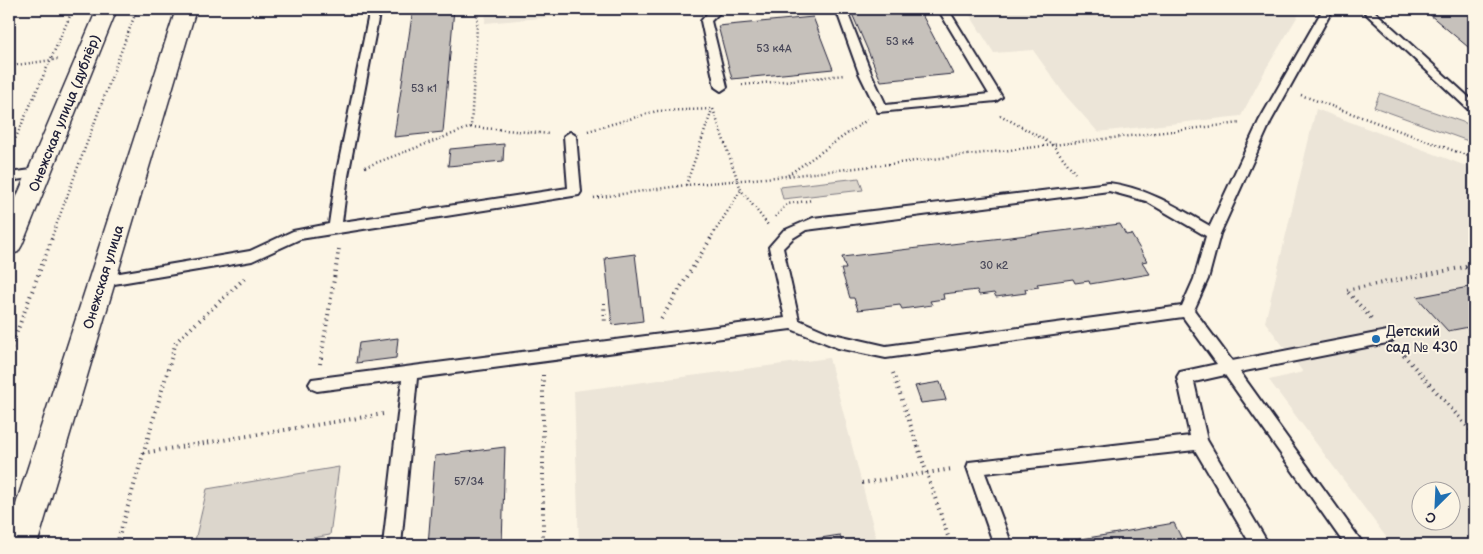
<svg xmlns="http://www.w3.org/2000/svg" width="1483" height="554" viewBox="0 0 1483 554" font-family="'Balsamiq Sans',sans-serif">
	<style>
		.built { fill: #ece5d8; fill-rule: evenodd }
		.green { fill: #dcd6cc; stroke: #7f7c84 }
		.building { fill: #c6c1bb; stroke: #22223b }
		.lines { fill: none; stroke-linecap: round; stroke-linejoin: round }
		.lane-casing { stroke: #22223b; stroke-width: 4 }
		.street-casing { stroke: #22223b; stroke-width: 3 }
		.secondary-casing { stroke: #22223b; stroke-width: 3 }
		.path-far1 { stroke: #22223b; stroke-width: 2.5; stroke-dasharray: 1 3; stroke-linecap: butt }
		.path { stroke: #22223b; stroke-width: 4; stroke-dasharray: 1 4.5; stroke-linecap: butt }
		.lane { fill: #fcf5e5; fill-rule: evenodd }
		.street { fill: #fcf5e5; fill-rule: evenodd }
		.secondary { fill: #fcf5e5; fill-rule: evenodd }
		.poi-dot { fill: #1f6fb2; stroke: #fcf5e5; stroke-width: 2 }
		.labels { text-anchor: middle; stroke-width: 4; stroke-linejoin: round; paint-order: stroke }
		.number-label { font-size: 11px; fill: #4b4a5b }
		.street-label { font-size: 14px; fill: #22223b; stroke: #fcf5e5 }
		.poi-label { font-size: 14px; fill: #22223b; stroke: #fcf5e5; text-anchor: start }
	</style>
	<rect width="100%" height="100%" fill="#fcf5e5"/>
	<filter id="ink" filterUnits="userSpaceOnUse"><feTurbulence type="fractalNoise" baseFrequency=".02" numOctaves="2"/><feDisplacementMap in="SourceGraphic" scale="10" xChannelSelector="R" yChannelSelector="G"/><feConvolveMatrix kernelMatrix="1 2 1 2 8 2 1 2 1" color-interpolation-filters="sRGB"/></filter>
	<g filter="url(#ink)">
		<path class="built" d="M 486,9 L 636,9 L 485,23 Z
			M 966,9 L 1302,9 L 1267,67 L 1241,116 L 1098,132 L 1065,95 L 1033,50 L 994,53 Z
			M 1316,109 L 1474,169 L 1474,545 L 1392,545 L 1269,380 L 1303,372 L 1265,322 ZM 1420,492 L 1450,492 L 1450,522 L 1420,522 Z
			M 829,358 L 878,545 L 579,545 L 574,391 Z"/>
		<path class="green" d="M 1380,93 L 1474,126 L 1471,142 L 1374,107 Z
			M 859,178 L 863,190 L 783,199 L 780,187 Z
			M 339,467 L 330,535 L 271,545 L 194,545 L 207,489 Z"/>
		<path class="building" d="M 413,9 L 454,9 L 443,132 L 394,137 Z
			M 850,9 L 919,9 L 953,74 L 881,81 Z
			M 1423,9 L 1467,9 L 1474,15 L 1474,52 Z
			M 813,17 L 833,69 L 732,79 L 718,26 Z
			M 504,144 L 503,161 L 448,166 L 450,149 Z
			M 1120,224 L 1126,235 L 1131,234 L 1147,261 L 1142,262 L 1150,274 L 1090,284 L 1089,281 L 1075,283 L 1073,279 L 1037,284 L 1039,287 L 1025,289 L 1026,293 L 996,297 L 994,293 L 979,295 L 977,290 L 943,294 L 944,299 L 930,301 L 932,305 L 902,309 L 900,305 L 858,310 L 854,298 L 850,298 L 841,269 L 846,269 L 842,257 Z
			M 635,254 L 643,321 L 612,325 L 605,258 Z
			M 1474,286 L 1474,326 L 1448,331 L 1417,297 Z
			M 398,338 L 396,358 L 356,363 L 359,343 Z
			M 940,382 L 946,400 L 921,403 L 915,386 Z
			M 505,447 L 502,545 L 428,545 L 435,456 Z
			M 1174,523 L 1185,545 L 1043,545 L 1106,535 Z
			M 840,535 L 843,545 L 775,545 Z"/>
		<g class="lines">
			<g class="lane-casing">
				<path id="lane" d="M 370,9 L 380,9 L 348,176 L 342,222 L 568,188 L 564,136 L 570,132 L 576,136 L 581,192 L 579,195 L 300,239 L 252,261 L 102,286 L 97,285 L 95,281 L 97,277 L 102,276 L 250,251 L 293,231 L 329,224 L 336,176 Z
					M 711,9 L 723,9 L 711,21 L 727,87 L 721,91 L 715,87 L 701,21 Z
					M 836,9 L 846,9 L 871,73 L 886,105 L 989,94 L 938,9 L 948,9 L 1002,97 L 996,101 L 878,112 L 859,73 Z
					M 1323,9 L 1333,9 L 1271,121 L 1220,234 L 1208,279 L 1194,310 L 1232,361 L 1387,331 L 1392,333 L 1394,337 L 1392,341 L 1387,343 L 1240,372 L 1364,545 L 1345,545 L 1225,375 L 1194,382 L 1207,440 L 1269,545 L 1251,545 L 1195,450 L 985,473 L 1012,545 L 994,545 L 967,467 L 969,462 L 1190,436 L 1177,377 L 1180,372 L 1217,364 L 1183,317 L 886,358 L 838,348 L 791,329 L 417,378 L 401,545 L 383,545 L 402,380 L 317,391 L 312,389 L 309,384 L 312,379 L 785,318 L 769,247 L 783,231 L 813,218 L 1109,183 C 1147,188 1177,207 1210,226 L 1259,121 ZM 1109,191 L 1146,201 L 1206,236 L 1194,279 L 1182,306 L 886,346 L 829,333 L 799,320 L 783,248 L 793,238 L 806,230 Z
					M 1361,9 L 1372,9 L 1474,102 L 1474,112 L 1470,111 Z
					M 39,169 L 43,170 L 45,173 L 43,176 L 9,181 L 9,173 Z"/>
			</g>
			<g class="street-casing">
				<path id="street" d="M 97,9 L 117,9 L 22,245 L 18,252 L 9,255 L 9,215 Z"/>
			</g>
			<g class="secondary-casing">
				<path id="secondary" d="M 176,9 L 196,9 L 37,545 L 9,545 L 9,526 Z"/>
			</g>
			<path class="path-far1" d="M 9,66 L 60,59
				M 742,85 L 845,75
				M 1301,95 L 1474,158
				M 1000,115 L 1052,144 L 1075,173
				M 471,127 L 550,134
				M 588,131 L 657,111 L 713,109 L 741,190 L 768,225
				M 9,153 L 73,9
				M 365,167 L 471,127 L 478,9
				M 788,175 L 867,120
				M 686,185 L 712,110
				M 594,198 L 686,185 L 787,176 L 1241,123
				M 775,217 L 787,204 L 813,200
				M 51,239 L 137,9
				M 710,239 L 741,190"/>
			<path class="path" d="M 1465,267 L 1474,265
				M 604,303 L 605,325
				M 1371,318 L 1346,290 L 1465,267 L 1474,276
				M 661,319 L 711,238
				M 1400,351 L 1474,434
				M 9,353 L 52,238
				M 320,364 L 339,249
				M 893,373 L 951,545
				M 543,375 L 543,545
				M 143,453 L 383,414
				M 862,483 L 952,469
				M 110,545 L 118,540 L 176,342 L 245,278"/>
			<use href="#lane" class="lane"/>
			<use href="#street" class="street"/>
			<use href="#secondary" class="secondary"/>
		</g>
	</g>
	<circle class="poi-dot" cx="1376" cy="339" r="5"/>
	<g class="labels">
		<g class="number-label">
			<text x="900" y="45">53 к4</text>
			<text x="774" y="52">53 к4А</text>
			<text x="424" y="92">53 к1</text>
			<text x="994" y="269">30 к2</text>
			<text x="469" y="485">57/34</text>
		</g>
		<g class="street-label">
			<text transform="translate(64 113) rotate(-68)" y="5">Онежская улица (дублёр)</text>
			<text transform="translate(103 277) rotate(-73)" y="5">Онежская улица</text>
		</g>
		<g class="poi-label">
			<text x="1386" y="336">Детский<tspan x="1386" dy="16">сад № 430</tspan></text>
		</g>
	</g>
	<rect width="1483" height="554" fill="none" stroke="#fcf5e5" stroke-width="30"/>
	<rect x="15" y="15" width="1453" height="524" fill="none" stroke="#22223b" stroke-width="2" filter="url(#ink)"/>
	<g transform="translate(1436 506) rotate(204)"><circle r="24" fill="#fcf5e5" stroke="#a5a1a1"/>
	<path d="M0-4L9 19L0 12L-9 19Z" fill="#1f6fb2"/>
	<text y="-8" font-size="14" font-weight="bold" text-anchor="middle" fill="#22223b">С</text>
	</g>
</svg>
